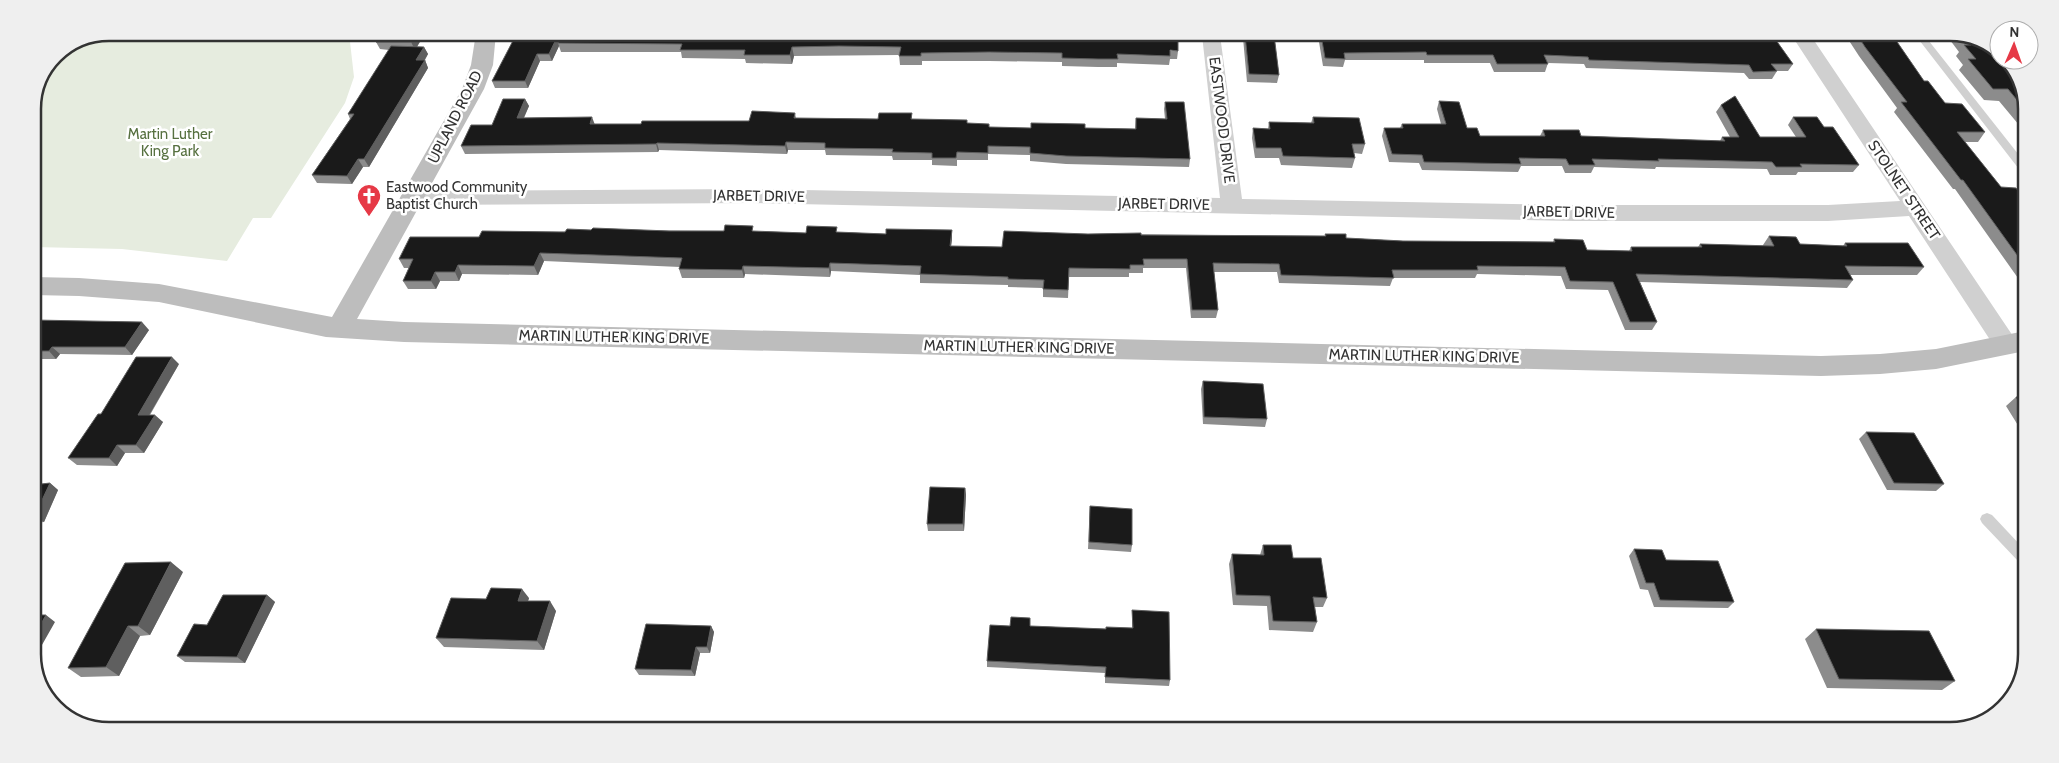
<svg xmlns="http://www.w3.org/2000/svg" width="2059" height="763" viewBox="0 0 2059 763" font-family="Cabin,sans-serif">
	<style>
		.green { fill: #e6ecdf }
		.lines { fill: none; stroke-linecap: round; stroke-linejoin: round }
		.lane { fill: #d0d0d0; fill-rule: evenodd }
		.street { fill: #d0d0d0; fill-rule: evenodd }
		.secondary { fill: #bdbdbd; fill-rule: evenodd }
		.wall { fill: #8c8c8c }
		.shaded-wall { fill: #5f5f5f }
		.building { fill: #1a1a1a; stroke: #5f5f5f }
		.labels { text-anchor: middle; stroke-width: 5; stroke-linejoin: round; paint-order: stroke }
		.street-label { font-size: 15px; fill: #333; stroke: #fff }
		.park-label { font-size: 15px; fill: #56703f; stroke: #fff }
		.poi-label { font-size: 15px; fill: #333; stroke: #fff; text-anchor: start }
		.rim { fill: none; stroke: #333; stroke-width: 2.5 }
	</style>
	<rect width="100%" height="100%" fill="#fff"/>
	<path class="green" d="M 109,33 L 349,33 L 354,77 L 345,103 L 271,218 L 253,218 L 227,261 L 122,249 L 33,247 L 33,105 L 55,55 Z"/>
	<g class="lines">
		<path class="lane" d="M 1916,36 L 1925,36 L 2026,164 L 2026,174 L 2022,173 Z
			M 1987,513 L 1992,515 L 2023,548 L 2023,563 L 2018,561 L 1982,523 L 1980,519 L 1982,515 Z"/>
		<path class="street" d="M 1202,35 L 1220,35 L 1242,199 L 1574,205 L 1828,205 L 1900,201 L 1792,36 L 1811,36 L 2019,345 L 2016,352 L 2007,354 L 1998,352 L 1909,216 L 1828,221 L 1574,221 L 751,203 L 411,205 L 403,203 L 400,198 L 403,193 L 411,191 L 751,189 L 1220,198 Z"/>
		<path class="secondary" d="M 476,33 L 496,33 L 493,65 L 484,89 L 357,319 L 404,322 L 1821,356 L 1880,354 L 1936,349 L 2025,331 L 2025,351 L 1936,369 L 1880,374 L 1821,376 L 404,342 L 326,337 L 159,302 L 79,296 L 33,295 L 33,277 L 79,278 L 159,284 L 332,317 L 462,89 L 471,65 Z"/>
	</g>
	<path class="wall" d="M 381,33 L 425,33 L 417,47 L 424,47 L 428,54 L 425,60 L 428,68 L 369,167 L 363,167 L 352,184 L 317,183 L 312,175 L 350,119 L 348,114 L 389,50 L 380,49 L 376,42 Z
		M 517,33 L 1178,51 L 1177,59 L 1170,59 L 1169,65 L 1117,63 L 1117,67 L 1098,67 L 1062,66 L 1062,62 L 989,61 L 922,61 L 922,65 L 900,65 L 899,55 L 794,56 L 792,64 L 746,63 L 745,59 L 682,58 L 681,52 L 561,52 L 559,46 L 552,61 L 540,61 L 528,88 L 495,88 L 492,81 Z
		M 1243,35 L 1274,35 L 1279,75 L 1277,83 L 1247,82 L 1243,38 Z
		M 1321,35 L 1599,37 L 1599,36 L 1773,36 L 1793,64 L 1788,71 L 1777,71 L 1772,79 L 1749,79 L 1744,73 L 1586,68 L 1584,64 L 1548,63 L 1545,72 L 1494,72 L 1490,63 L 1424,63 L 1424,60 L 1345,60 L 1343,67 L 1323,66 L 1319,42 Z
		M 1846,36 L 1893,36 L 1924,81 L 1945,103 L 1985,132 L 1978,142 L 1965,142 L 2001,187 L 2026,201 L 2025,288 L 1955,189 L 1953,189 L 1894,112 L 1897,108 L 1859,56 Z
		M 1947,36 L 1974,36 L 2026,104 L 2026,131 L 2024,131 L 1999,101 L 1984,100 L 1959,70 L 1963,65 L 1956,56 L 1959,52 Z
		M 525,99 L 529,106 L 524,118 L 595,124 L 641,124 L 749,121 L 795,113 L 796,118 L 878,119 L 912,113 L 912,119 L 967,123 L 989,127 L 1031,128 L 1085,128 L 1135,129 L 1136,118 L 1165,119 L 1164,109 L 1165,102 L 1190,159 L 1189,167 L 1066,164 L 1030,161 L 1030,155 L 988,154 L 988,160 L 957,160 L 957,166 L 932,165 L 932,160 L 893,160 L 892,156 L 826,155 L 825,150 L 788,150 L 787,154 L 659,150 L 658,152 L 465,154 L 461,146 L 492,125 Z
		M 1439,101 L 1467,128 L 1480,136 L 1540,136 L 1543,130 L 1581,136 L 1720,141 L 1722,137 L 1730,137 L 1716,112 L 1721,105 L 1760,137 L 1796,137 L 1788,125 L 1793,117 L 1824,127 L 1859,165 L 1853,172 L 1798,172 L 1796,175 L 1770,175 L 1767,169 L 1656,167 L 1655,169 L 1594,167 L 1591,173 L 1565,173 L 1562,166 L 1521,166 L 1518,172 L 1422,170 L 1419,163 L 1389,162 L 1382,136 L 1384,128 L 1400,128 L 1402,124 L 1441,124 L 1437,109 Z
		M 1313,117 L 1365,144 L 1362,154 L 1354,153 L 1355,158 L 1352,168 L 1281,165 L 1279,158 L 1255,158 L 1252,138 L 1253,128 L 1268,129 L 1269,122 L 1311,123 Z
		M 591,230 L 724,231 L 806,233 L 838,232 L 886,234 L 952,230 L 952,239 L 951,246 L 1002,247 L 1088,234 L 1325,236 L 1325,234 L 1346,238 L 1403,241 L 1553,242 L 1554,239 L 1587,250 L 1629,251 L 1631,247 L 1698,247 L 1700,244 L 1763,246 L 1763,245 L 1769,236 L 1800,244 L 1843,246 L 1845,243 L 1924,267 L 1917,275 L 1850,275 L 1853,280 L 1847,288 L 1640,282 L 1657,322 L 1652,330 L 1625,330 L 1608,290 L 1566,289 L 1561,276 L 1477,274 L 1475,278 L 1393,278 L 1390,286 L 1279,283 L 1277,272 L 1214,272 L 1218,310 L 1216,318 L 1191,318 L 1186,268 L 1143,268 L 1143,273 L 1129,273 L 1129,277 L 1069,277 L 1068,298 L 1043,297 L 1043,288 L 1008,287 L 1008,285 L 920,283 L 920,275 L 831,271 L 830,277 L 745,274 L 744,278 L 682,278 L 679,269 L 680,267 L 544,261 L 538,275 L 462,274 L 459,281 L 440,281 L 436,289 L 408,289 L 403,281 L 409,268 L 404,268 L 399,259 L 479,237 Z
		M 33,320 L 149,330 L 132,355 L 60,354 L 56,359 L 33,359 Z
		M 179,364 L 150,415 L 163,422 L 144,453 L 125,453 L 117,466 L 77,465 L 68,458 L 101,414 Z
		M 1203,381 L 1267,419 L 1265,427 L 1203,424 L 1201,389 Z
		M 2016,397 L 2024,397 L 2024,435 L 2006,406 Z
		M 1866,432 L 1944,484 L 1936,491 L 1887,490 L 1859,439 Z
		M 50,483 L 58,490 L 44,522 L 33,523 L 33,485 Z
		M 965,488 L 966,495 L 964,531 L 928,531 L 927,524 Z
		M 1090,506 L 1132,545 L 1131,552 L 1088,549 Z
		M 1263,545 L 1293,558 L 1327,598 L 1323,607 L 1315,607 L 1317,622 L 1313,632 L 1269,630 L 1267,606 L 1233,605 L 1229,564 L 1232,554 L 1260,555 Z
		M 1634,549 L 1666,560 L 1734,602 L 1728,608 L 1654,607 L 1648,590 L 1640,589 L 1629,556 Z
		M 183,572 L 150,635 L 140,636 L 119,676 L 81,677 L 68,668 Z
		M 267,595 L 275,602 L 245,663 L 185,662 L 177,656 Z
		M 529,598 L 528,601 L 556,611 L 544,650 L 444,647 L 436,638 L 486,599 Z
		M 1132,610 L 1170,680 L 1169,686 L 1105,683 L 1105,673 L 987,667 L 987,661 L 1030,626 L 1106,629 L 1132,628 Z
		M 711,626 L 714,632 L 710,653 L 700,653 L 695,676 L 639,675 L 635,669 Z
		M 1816,629 L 1955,681 L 1942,690 L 1827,688 L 1805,639 Z"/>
	<path class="shaded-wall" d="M 417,33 L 425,33 L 415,50 L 411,42 Z
		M 559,33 L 565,33 L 558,43 L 559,46 L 552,61 L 549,54 Z
		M 424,47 L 428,54 L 422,64 L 425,60 L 428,68 L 369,167 L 364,159 L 416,60 Z
		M 792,47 L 794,56 L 792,64 L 790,55 Z
		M 537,54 L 540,61 L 528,88 L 525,81 Z
		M 525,99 L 529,106 L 520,126 L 517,118 Z
		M 592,117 L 595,125 L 590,124 Z
		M 786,142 L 788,150 L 787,154 L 785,146 Z
		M 657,143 L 659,150 L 658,152 L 656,144 Z
		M 358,159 L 363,167 L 352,184 L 347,176 Z
		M 952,230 L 952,239 L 950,254 L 950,246 Z
		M 540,253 L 544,261 L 538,275 L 534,266 Z
		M 830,263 L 831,271 L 830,277 L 829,268 Z
		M 458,265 L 462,274 L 459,281 L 455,272 Z
		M 743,266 L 745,274 L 744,278 L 742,270 Z
		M 435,272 L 440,281 L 436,289 L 431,281 Z
		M 142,322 L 149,330 L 132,355 L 125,347 Z
		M 52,347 L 60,354 L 56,359 L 49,351 Z
		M 172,357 L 179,364 L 145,422 L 138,415 Z
		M 155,415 L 163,422 L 144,453 L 136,445 Z
		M 117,445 L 125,453 L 117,466 L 109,458 Z
		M 50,483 L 58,490 L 44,522 L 35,515 Z
		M 965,488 L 966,495 L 964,531 L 963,524 Z
		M 171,562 L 183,572 L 150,635 L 138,626 Z
		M 522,589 L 529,598 L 525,610 L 518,601 Z
		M 267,595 L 275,602 L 245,663 L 237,657 Z
		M 550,601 L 556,611 L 544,650 L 537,641 Z
		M 46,615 L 55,622 L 34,659 L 33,658 L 33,638 Z
		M 128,626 L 140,636 L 119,676 L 106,667 Z
		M 711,626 L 714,632 L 710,653 L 707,647 Z
		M 696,647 L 700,653 L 695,676 L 691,670 Z"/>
	<path class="building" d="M 381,33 L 417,33 L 411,42 L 376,42 Z
		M 517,33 L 559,33 L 549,54 L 537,54 L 525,81 L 492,81 Z
		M 563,33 L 1178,35 L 1178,51 L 1170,50 L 1170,56 L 1117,54 L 1118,59 L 1098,59 L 1062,58 L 1062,53 L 989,52 L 921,53 L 921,56 L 899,56 L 901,47 L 839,46 L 792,47 L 790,55 L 744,55 L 745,50 L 680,50 L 682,44 L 558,43 Z
		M 1245,35 L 1274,35 L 1279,75 L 1249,74 Z
		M 1321,35 L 1607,37 L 1606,36 L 1773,36 L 1793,64 L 1771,64 L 1777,71 L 1753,72 L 1749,65 L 1589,60 L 1588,57 L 1544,55 L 1548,64 L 1497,64 L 1493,55 L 1427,55 L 1426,52 L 1344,53 L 1345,59 L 1325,58 Z
		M 1858,36 L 1893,36 L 1924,81 L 1928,81 L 1945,103 L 1962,104 L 1985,132 L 1957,132 L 2001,187 L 2016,188 L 2026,201 L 2025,266 L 1963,180 L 1961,180 L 1901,102 L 1907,102 L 1865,47 Z
		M 1964,36 L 1974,36 L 1999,54 L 1999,60 L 2007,60 L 2010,62 L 2026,104 L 2026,111 L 2008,89 L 1993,89 L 1968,59 L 1976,59 L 1964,45 L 1971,45 Z
		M 391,46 L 424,47 L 416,60 L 425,60 L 364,159 L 358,159 L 347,176 L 312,175 L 354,114 L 348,114 Z
		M 1735,96 L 1760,137 L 1806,137 L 1793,117 L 1817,117 L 1824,127 L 1833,127 L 1859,165 L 1800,164 L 1802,167 L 1776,167 L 1772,162 L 1658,159 L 1659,161 L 1592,159 L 1595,165 L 1569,165 L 1566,159 L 1519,158 L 1521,164 L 1424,162 L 1422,155 L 1392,154 L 1384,128 L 1403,128 L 1402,124 L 1446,124 L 1439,101 L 1459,102 L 1467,128 L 1477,128 L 1480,136 L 1545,136 L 1543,130 L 1579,130 L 1581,136 L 1725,141 L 1722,137 L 1739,137 L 1721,105 Z
		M 503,99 L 525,99 L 517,118 L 592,117 L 590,124 L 641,124 L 642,121 L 749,121 L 752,111 L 795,113 L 794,118 L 878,119 L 879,113 L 912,113 L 911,119 L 967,120 L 967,123 L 989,124 L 989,127 L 1031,128 L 1031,123 L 1085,124 L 1085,128 L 1136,129 L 1136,118 L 1167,119 L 1165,102 L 1184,102 L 1190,159 L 1066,156 L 1030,153 L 1030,147 L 988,146 L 988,153 L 957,152 L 956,158 L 932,158 L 932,153 L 892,152 L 893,149 L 825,148 L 825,143 L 786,142 L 785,146 L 657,143 L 656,144 L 461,146 L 471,125 L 492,125 Z
		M 1313,117 L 1359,118 L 1365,144 L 1352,144 L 1355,158 L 1283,156 L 1281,148 L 1256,148 L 1253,128 L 1270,129 L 1269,122 L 1314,123 Z
		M 725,225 L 753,226 L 752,231 L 806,233 L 807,226 L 837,227 L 836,232 L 886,234 L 886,229 L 952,230 L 950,246 L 1002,247 L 1004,231 L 1088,234 L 1141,233 L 1141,235 L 1326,236 L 1325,234 L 1346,234 L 1346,238 L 1403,241 L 1555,242 L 1554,239 L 1583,240 L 1587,250 L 1632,251 L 1631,247 L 1702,247 L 1700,244 L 1774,246 L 1769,236 L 1796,237 L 1800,244 L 1847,246 L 1845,243 L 1908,243 L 1924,267 L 1845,266 L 1853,280 L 1636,274 L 1657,322 L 1630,322 L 1613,282 L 1570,281 L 1565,267 L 1477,266 L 1478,270 L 1392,270 L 1394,278 L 1281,275 L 1279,264 L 1213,263 L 1218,310 L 1192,310 L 1187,259 L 1143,259 L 1144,265 L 1130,265 L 1130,269 L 1069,268 L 1068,290 L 1043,289 L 1044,280 L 1008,279 L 1008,277 L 920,274 L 921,266 L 830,263 L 829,268 L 743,266 L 742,270 L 679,269 L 682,258 L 540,253 L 534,266 L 458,265 L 455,272 L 435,272 L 431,281 L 403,281 L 413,259 L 399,259 L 410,237 L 479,237 L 482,231 L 565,232 L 567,229 L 591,230 L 593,228 L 669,231 L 724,231 Z
		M 33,320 L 142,322 L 125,347 L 52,347 L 49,351 L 33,351 Z
		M 136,357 L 172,357 L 138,415 L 155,415 L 136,445 L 117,445 L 109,458 L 68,458 L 98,414 L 101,414 Z
		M 1203,381 L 1263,384 L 1267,419 L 1204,417 Z
		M 2016,397 L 2024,397 L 2024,410 Z
		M 1866,432 L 1914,433 L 1944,484 L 1894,483 Z
		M 50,483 L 35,515 L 33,515 L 33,485 Z
		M 930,487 L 965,488 L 963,524 L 927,524 Z
		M 1090,506 L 1132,509 L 1132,545 L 1089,542 Z
		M 1263,545 L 1291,545 L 1293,558 L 1321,558 L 1327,598 L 1313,597 L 1317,622 L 1273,621 L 1270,596 L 1236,595 L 1232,554 L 1264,555 Z
		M 1634,549 L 1662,550 L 1666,560 L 1718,561 L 1734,602 L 1660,600 L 1654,583 L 1646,583 Z
		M 171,562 L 138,626 L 128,626 L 106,667 L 68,668 L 125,563 Z
		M 491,588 L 522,589 L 518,601 L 550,601 L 537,641 L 436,638 L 451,598 L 486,599 Z
		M 223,595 L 267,595 L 237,657 L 177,656 L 194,624 L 207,625 Z
		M 1132,610 L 1169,612 L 1170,680 L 1105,677 L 1106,667 L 987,661 L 990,625 L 1010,626 L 1011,617 L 1030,618 L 1030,626 L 1106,629 L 1106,627 L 1133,628 Z
		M 33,615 L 46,615 L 33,638 Z
		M 646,624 L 711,626 L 707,647 L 696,647 L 691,670 L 635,669 Z
		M 1816,629 L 1929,631 L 1955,681 L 1839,679 Z"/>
	<defs>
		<g id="church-pin" transform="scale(1.25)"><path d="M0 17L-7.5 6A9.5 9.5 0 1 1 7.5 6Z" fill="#e63946" stroke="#fff"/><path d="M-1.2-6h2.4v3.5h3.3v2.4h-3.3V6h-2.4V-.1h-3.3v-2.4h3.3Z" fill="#fff"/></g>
	</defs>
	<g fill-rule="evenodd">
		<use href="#church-pin" x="369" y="196"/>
	</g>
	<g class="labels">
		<g class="street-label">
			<text transform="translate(455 117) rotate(-63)" y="5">UPLAND ROAD</text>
			<text transform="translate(1222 120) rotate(83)" y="5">EASTWOOD DRIVE</text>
			<text transform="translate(1904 190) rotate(56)" y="5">STOLNET STREET</text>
			<text transform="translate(759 196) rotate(1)" y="5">JARBET DRIVE</text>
			<text transform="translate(1164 204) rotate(1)" y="5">JARBET DRIVE</text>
			<text transform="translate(1569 212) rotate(1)" y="5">JARBET DRIVE</text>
			<text transform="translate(614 337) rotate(1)" y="5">MARTIN LUTHER KING DRIVE</text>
			<text transform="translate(1019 347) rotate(1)" y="5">MARTIN LUTHER KING DRIVE</text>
			<text transform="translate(1424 356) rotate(1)" y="5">MARTIN LUTHER KING DRIVE</text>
		</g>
		<g class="park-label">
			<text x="170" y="139">Martin Luther<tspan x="170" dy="17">King Park</tspan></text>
		</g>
		<g class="poi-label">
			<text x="386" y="192">Eastwood Community<tspan x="386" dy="17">Baptist Church</tspan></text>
		</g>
	</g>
	<path d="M0 0H2059V763H0ZM109 41H1950A68 68 0 0 1 2018 109V654A68 68 0 0 1 1950 722H109A68 68 0 0 1 41 654V109A68 68 0 0 1 109 41Z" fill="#efefef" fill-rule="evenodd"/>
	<path class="rim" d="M109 41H1950A68 68 0 0 1 2018 109V654A68 68 0 0 1 1950 722H109A68 68 0 0 1 41 654V109A68 68 0 0 1 109 41Z"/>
	<g transform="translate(2014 45) rotate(2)"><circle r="24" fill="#ffffff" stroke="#adadad"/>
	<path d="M0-4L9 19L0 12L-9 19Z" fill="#e63946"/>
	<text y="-8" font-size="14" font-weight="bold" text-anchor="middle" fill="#333333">N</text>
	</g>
</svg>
